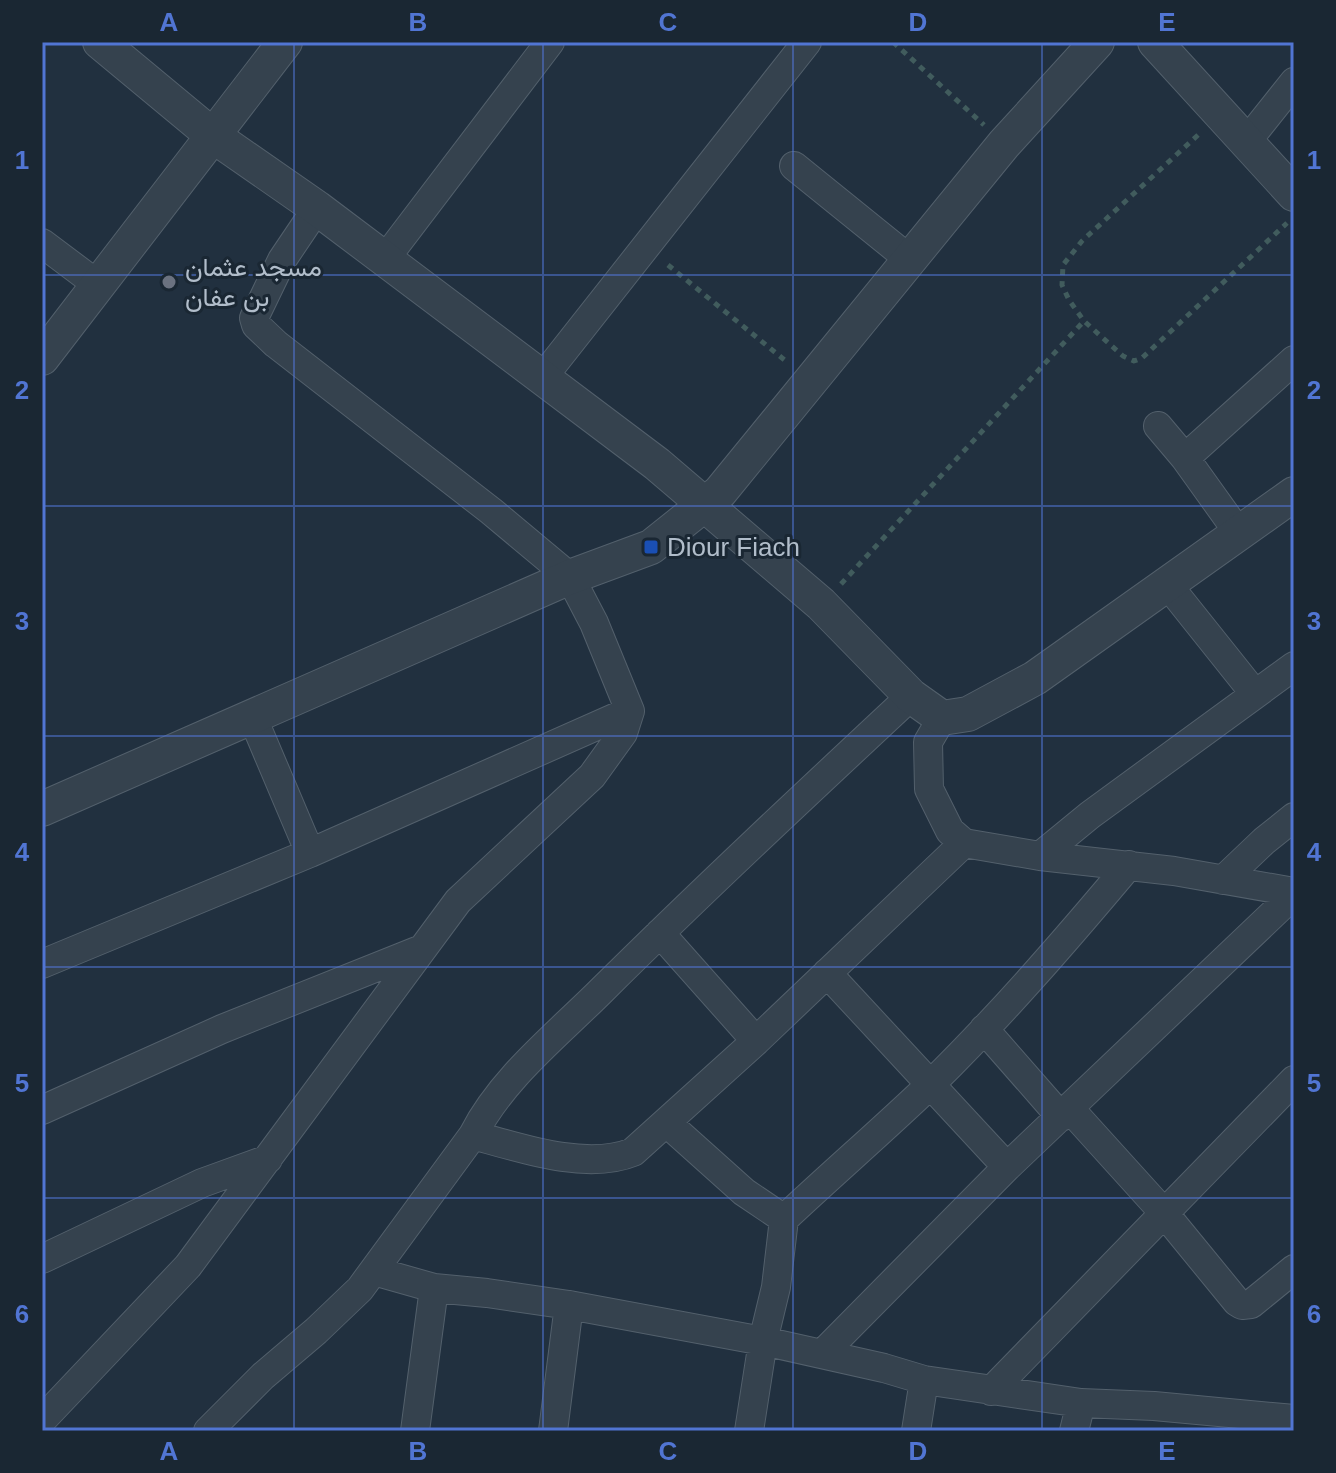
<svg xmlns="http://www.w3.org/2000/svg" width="1336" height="1473" viewBox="0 0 1336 1473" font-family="Helvetica,Vazirmatn,sans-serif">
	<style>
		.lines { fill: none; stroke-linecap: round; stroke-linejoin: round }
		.minor-casing { stroke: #53606c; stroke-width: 30 }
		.tertiary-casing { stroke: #53606c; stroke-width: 36 }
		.path { stroke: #415c5d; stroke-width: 5; stroke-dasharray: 6 6; stroke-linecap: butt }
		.minor { stroke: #35424e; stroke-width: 28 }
		.tertiary { stroke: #35424e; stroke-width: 34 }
		.grid { fill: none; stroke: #5175d3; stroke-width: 2; stroke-opacity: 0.55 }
		.worship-dot { fill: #6b7280; stroke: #1a2733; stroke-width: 3 }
		.transit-dot { fill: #1a4fb4; stroke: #1a2733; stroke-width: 3 }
		.labels { text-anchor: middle; stroke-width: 6; stroke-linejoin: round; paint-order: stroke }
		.poi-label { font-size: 26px; fill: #b1bdca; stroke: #1a2733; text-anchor: start }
		.neatline { fill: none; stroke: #5175d3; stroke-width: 3 }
		.grid-label { font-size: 26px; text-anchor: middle; font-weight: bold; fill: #5175d3 }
	</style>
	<rect width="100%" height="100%" fill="#21303f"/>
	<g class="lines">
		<g class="minor-casing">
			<path id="minor" d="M 1247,141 L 1294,82
				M 794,166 L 909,259
				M 42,243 L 98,285
				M 385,259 L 550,42
				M 543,377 L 807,42
				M 1158,426 L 1185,458
				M 1238,532 L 1185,458 L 1294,360
				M 1168,585 L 1255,694
				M 911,696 C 807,793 703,890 602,990 C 557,1035 502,1078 473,1135 C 520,1148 587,1171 633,1152 L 756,1041 L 964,843
				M 252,716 L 310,853
				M 942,718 L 928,742 L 929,789 L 950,831 L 964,843 L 1040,856 L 1174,871 L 1294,892
				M 1040,856 L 1090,815 L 1294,666
				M 1223,880 L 1264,841 L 1294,817
				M 660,933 L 756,1041
				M 42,964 L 310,853 L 630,711
				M 827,973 L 1007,1167
				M 984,1029 L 1061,1117
				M 1070,1109 L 1165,1214 L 1237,1302 L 1242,1305 L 1251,1304 L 1294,1269
				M 42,1110 L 222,1029 L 422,949
				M 667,1123 L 744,1192 L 784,1219 C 833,1173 884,1129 932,1083 C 1002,1014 1066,940 1129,865
				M 42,1259 L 202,1183 L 268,1159
				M 374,1271 L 434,1288 L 487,1293 L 569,1305 L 763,1341 L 884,1368 L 924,1380 L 1081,1403 L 1154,1406 L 1294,1419
				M 823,1353 L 1007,1167 L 1294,894
				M 991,1391 L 1294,1080
				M 42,1420 L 188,1266 L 458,901 L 592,776 L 623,733 L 630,711 L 594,623 L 570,577 L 491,511 L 276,344 L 256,325 L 254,318 L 282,260 L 317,208
				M 208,1431 L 263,1376 L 316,1331 L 360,1289 L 473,1135
				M 415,1431 L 434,1288
				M 553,1431 L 569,1305
				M 749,1431 L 763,1341 L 776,1287 L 784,1219
				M 916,1431 L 924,1380
				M 1074,1431 L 1081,1403"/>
		</g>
		<g class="tertiary-casing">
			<path id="tertiary" d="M 100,42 L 212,135 L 317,208 L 657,464 L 821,604 L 911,696 L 942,718 L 968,714 L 1035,678 L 1294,494
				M 1155,42 L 1294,194
				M 42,358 L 285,42
				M 42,809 L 570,577 L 651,547 L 720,492 L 1004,144 L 1097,42"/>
		</g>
		<path class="path" d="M 893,42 L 984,125
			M 1198,135 L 1082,241 L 1063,265 L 1062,285 L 1069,300 L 1084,321 L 1123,356 L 1134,361 L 1142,358 L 1287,223
			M 668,265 L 787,362
			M 841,584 L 1084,321"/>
		<use href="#minor" class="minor"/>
		<use href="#tertiary" class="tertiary"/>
	</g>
	<path class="grid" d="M 294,42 L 294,1431M 543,42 L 543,1431M 793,42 L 793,1431M 1042,42 L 1042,1431M 42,275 L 1294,275M 42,506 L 1294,506M 42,736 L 1294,736M 42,967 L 1294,967M 42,1198 L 1294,1198"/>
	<circle class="worship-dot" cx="169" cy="282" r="8"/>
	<rect class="transit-dot" x="643" y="539" width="16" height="16" rx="4"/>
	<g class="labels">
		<g class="poi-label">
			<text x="185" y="276">مسجد عثمان<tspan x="185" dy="30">بن عفان</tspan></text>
			<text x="667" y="556">Diour Fiach</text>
		</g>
	</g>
	<rect width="1336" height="1473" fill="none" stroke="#1a2733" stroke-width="88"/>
	<rect x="44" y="44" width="1248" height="1385" class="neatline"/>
	<g class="grid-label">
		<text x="169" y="31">A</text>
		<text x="418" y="31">B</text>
		<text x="668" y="31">C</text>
		<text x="918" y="31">D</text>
		<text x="1167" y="31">E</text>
		<text x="22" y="169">1</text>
		<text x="1314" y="169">1</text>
		<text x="22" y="399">2</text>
		<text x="1314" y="399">2</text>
		<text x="22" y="630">3</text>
		<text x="1314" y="630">3</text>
		<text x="22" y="861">4</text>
		<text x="1314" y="861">4</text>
		<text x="22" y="1092">5</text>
		<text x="1314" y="1092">5</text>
		<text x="22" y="1323">6</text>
		<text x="1314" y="1323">6</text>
		<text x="169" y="1460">A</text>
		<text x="418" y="1460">B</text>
		<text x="668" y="1460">C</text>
		<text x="918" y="1460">D</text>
		<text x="1167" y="1460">E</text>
	</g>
</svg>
